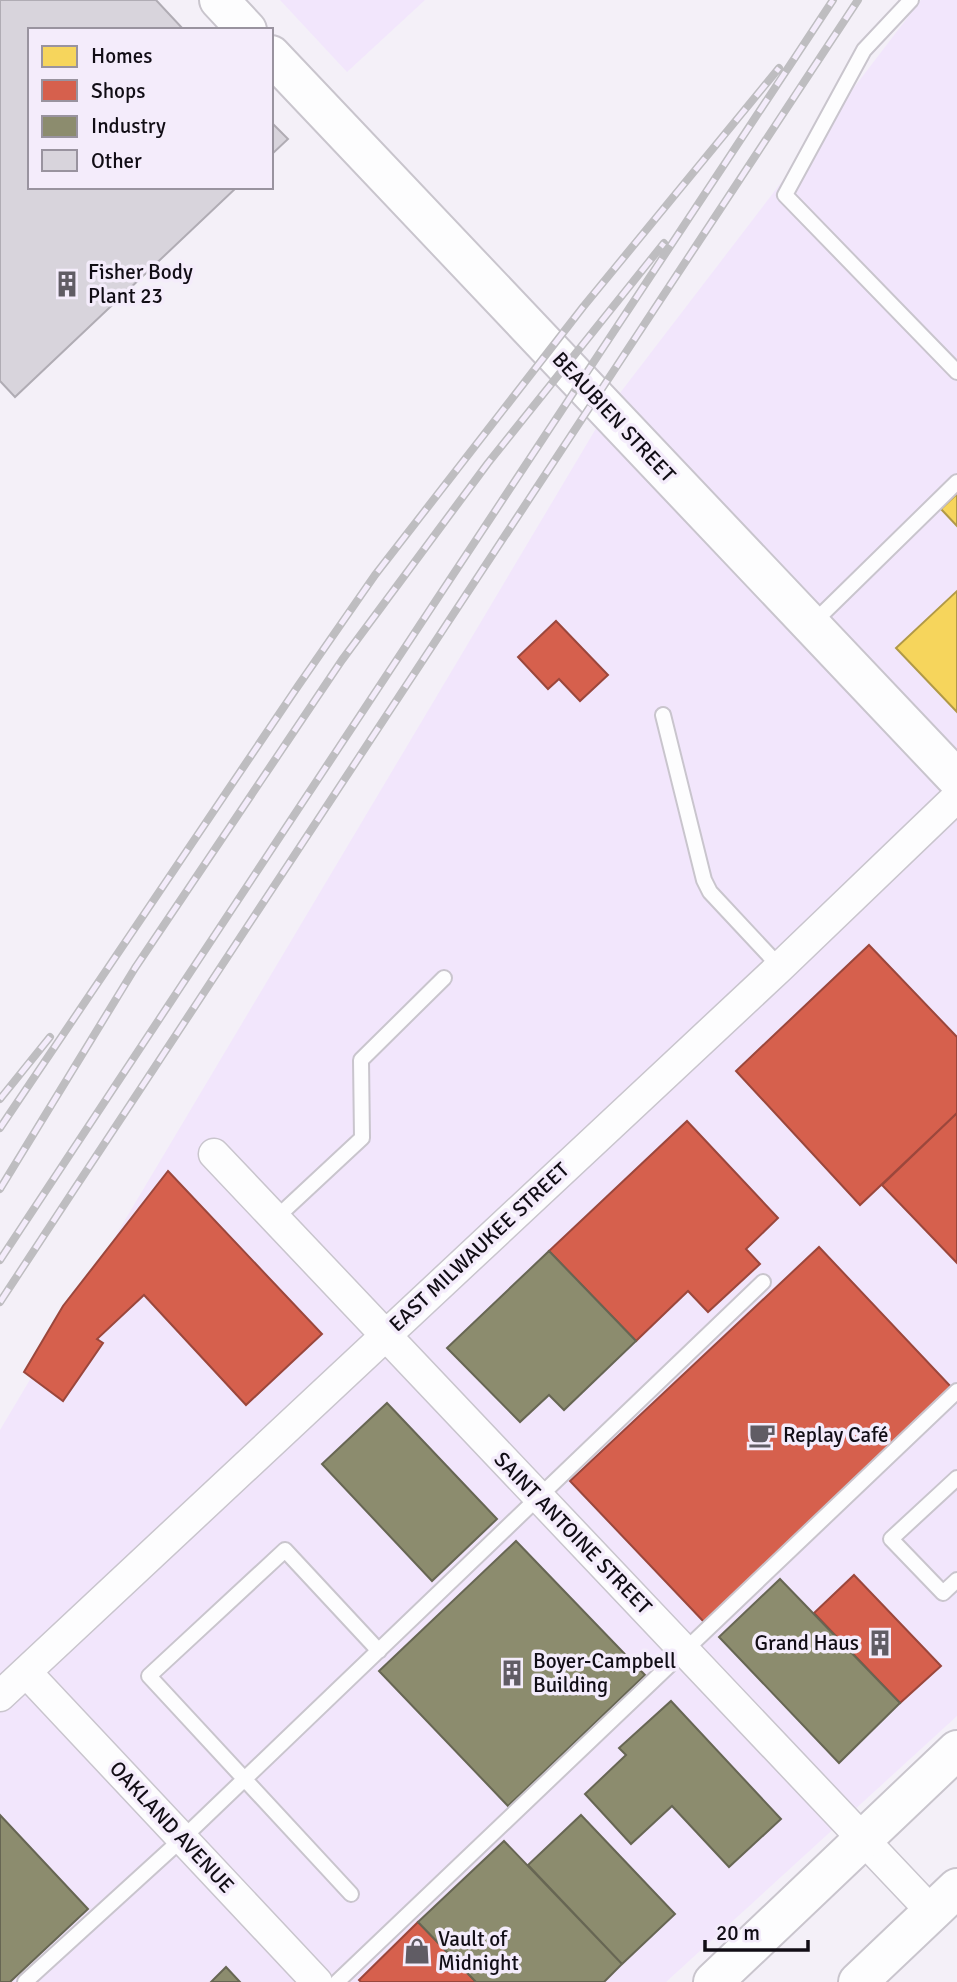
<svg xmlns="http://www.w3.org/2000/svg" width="957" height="1982" viewBox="0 0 957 1982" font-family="Signika,sans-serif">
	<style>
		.built { fill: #f2e6fc }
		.homes { fill: #f6d55c; stroke: #b19947; stroke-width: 2 }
		.shops { fill: #d6604d; stroke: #9b473c; stroke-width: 2 }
		.industry { fill: #8c8c6e; stroke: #676653; stroke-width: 2 }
		.building { fill: #d8d4dc; stroke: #b0acb4; stroke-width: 2 }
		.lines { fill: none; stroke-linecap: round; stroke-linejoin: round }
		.lane-casing { stroke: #c9c5cd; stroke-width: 18 }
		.street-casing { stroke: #c9c5cd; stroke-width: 33 }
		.secondary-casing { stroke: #c9c5cd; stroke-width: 42 }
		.lane { stroke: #fdfdfe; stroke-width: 14 }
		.street { stroke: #fdfdfe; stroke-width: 30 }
		.secondary { stroke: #fdfdfe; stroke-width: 38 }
		.rail-casing { stroke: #bebdc0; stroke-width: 8 }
		.rail { stroke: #f4ecfb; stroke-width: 5; stroke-dasharray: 16; stroke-linecap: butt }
		.labels { text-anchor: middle; stroke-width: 7; stroke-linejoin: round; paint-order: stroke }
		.poi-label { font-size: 21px; fill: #110d15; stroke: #f4ecfb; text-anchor: start }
		.street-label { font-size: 21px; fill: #110d15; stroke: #f4ecfb }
	</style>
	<rect width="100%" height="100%" fill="#f4f0f8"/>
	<path class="built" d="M 280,0 L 425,0 L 347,72 Z
		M 921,0 L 957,0 L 957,1716 L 666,1982 L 0,1982 L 0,1430 L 607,410 Z"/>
	<path class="homes" d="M 957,494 L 957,526 L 941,509 Z
		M 957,591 L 957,712 L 896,648 Z"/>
	<path class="shops" d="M 556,621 L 608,675 L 580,701 L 559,679 L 548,689 L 518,657 Z
		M 869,945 L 957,1037 L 957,1113 L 860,1205 L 736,1071 Z
		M 957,1113 L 957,1263 L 882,1185 Z
		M 687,1121 L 778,1218 L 746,1249 L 760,1264 L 708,1312 L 688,1291 L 636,1341 L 549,1251 Z
		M 168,1171 L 322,1334 L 246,1405 L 144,1295 L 97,1339 L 103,1343 L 63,1401 L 24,1372 L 63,1306 Z
		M 819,1247 L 953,1389 L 705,1623 L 570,1481 Z
		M 854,1575 L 941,1666 L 900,1703 L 814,1613 Z
		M 418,1922 L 476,1982 L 361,1982 L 359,1980 Z"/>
	<path class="industry" d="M 549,1251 L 636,1341 L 564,1410 L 549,1395 L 520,1422 L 447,1348 Z
		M 387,1403 L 497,1519 L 432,1581 L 322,1464 Z
		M 516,1541 L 645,1675 L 508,1806 L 379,1671 Z
		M 780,1579 L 900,1703 L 839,1763 L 719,1637 Z
		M 671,1701 L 781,1819 L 729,1867 L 672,1806 L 631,1844 L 585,1794 L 626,1755 L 619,1748 Z
		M 0,1815 L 88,1909 L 10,1982 L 0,1982 Z
		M 581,1815 L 675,1914 L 622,1964 L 528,1865 Z
		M 504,1841 L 622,1964 L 604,1982 L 476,1982 L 418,1922 Z
		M 226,1967 L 240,1982 L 211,1982 Z"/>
	<path class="building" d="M 0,0 L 156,0 L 184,30 L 30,30 L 30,187 L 237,187 L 15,397 L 0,381 Z
		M 271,122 L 288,139 L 271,155 Z"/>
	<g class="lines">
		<g class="lane-casing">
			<path id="lane" d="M 911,0 L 864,50 L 785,195 L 957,372
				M 813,623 L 957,482
				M 663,715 L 704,880 L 710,892 L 780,967
				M 275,1219 L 362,1138 L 361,1060 L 444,978
				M 957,1478 L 891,1539 L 943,1593 L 957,1580
				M 351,1894 L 149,1676 L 285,1550 L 379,1651
				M 25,1982 L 183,1838 L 763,1282
				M 337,1982 L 957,1391"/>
		</g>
		<g class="street-casing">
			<path id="street" d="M 214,1154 L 932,1912
				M 26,1672 L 317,1982
				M 0,1696 L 780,967 L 957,797"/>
		</g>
		<g class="secondary-casing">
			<path id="secondary" d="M 219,0 L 247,30
				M 271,55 L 957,779
				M 713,1982 L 957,1750
				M 858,1982 L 957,1888"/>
		</g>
		<use href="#lane" class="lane"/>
		<use href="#street" class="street"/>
		<use href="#secondary" class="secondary"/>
		<g class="rail-casing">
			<path id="rail" d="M 0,1099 L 50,1037
				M 0,1128 L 298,686 L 375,575 L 583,307 L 779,68
				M 0,1189 L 135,968 L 342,660 L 488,463 L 664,243
				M 0,1260 L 833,0
				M 0,1302 L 858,0"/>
		</g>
		<use href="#rail" class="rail"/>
	</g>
	<defs>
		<g id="building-bare" transform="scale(2.1)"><path d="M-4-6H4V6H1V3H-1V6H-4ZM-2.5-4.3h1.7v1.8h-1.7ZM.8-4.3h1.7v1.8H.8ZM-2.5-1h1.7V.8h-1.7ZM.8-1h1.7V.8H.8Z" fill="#605c64" stroke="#f4ecfb" stroke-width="2.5" paint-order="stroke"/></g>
		<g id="cafe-bare" transform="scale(2.1)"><path d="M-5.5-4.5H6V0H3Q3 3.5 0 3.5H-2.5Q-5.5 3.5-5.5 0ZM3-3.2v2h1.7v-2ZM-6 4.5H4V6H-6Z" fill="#605c64" stroke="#f4ecfb" stroke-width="2.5" paint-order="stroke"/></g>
		<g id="shop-bare" transform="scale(2.1)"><path d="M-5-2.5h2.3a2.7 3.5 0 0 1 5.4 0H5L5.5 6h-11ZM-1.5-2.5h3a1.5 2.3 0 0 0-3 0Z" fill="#605c64" stroke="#f4ecfb" stroke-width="2.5" paint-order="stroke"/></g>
	</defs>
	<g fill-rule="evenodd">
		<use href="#building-bare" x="67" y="284"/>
		<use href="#cafe-bare" x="762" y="1435"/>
		<use href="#building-bare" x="880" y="1643"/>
		<use href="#building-bare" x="512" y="1673"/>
		<use href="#shop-bare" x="417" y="1951"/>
	</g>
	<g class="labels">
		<g class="poi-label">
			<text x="88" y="279">Fisher Body<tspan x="88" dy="24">Plant 23</tspan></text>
			<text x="783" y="1442">Replay Café</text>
			<text x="859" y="1650" text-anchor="end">Grand Haus</text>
			<text x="533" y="1668">Boyer-Campbell<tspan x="533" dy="24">Building</tspan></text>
			<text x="438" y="1946">Vault of<tspan x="438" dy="24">Midnight</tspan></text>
		</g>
		<g class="street-label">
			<text transform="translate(614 417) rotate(47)" y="7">BEAUBIEN STREET</text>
			<text transform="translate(479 1247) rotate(-43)" y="7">EAST MILWAUKEE STREET</text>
			<text transform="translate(573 1533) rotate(46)" y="7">SAINT ANTOINE STREET</text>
			<text transform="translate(172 1827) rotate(47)" y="7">OAKLAND AVENUE</text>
		</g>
	</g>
	<rect x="28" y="28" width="245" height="161" fill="#f4ecfb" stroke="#99939f" stroke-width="2"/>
	<rect x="42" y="46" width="35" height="21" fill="#f6d55c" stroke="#99939f" stroke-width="2"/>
	<text x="91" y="63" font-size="21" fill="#110d15">Homes</text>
	<rect x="42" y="80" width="35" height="21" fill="#d6604d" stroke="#99939f" stroke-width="2"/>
	<text x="91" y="98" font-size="21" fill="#110d15">Shops</text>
	<rect x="42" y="116" width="35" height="21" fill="#8c8c6e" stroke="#99939f" stroke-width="2"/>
	<text x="91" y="133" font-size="21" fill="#110d15">Industry</text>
	<rect x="42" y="150" width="35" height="21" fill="#d8d4dc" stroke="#99939f" stroke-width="2"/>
	<text x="91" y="168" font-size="21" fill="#110d15">Other</text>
	<path d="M705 1940v10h103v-10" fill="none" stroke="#110d15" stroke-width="3.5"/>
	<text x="716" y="1940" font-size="21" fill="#110d15" stroke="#f4ecfb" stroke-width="5" paint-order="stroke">20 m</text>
</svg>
